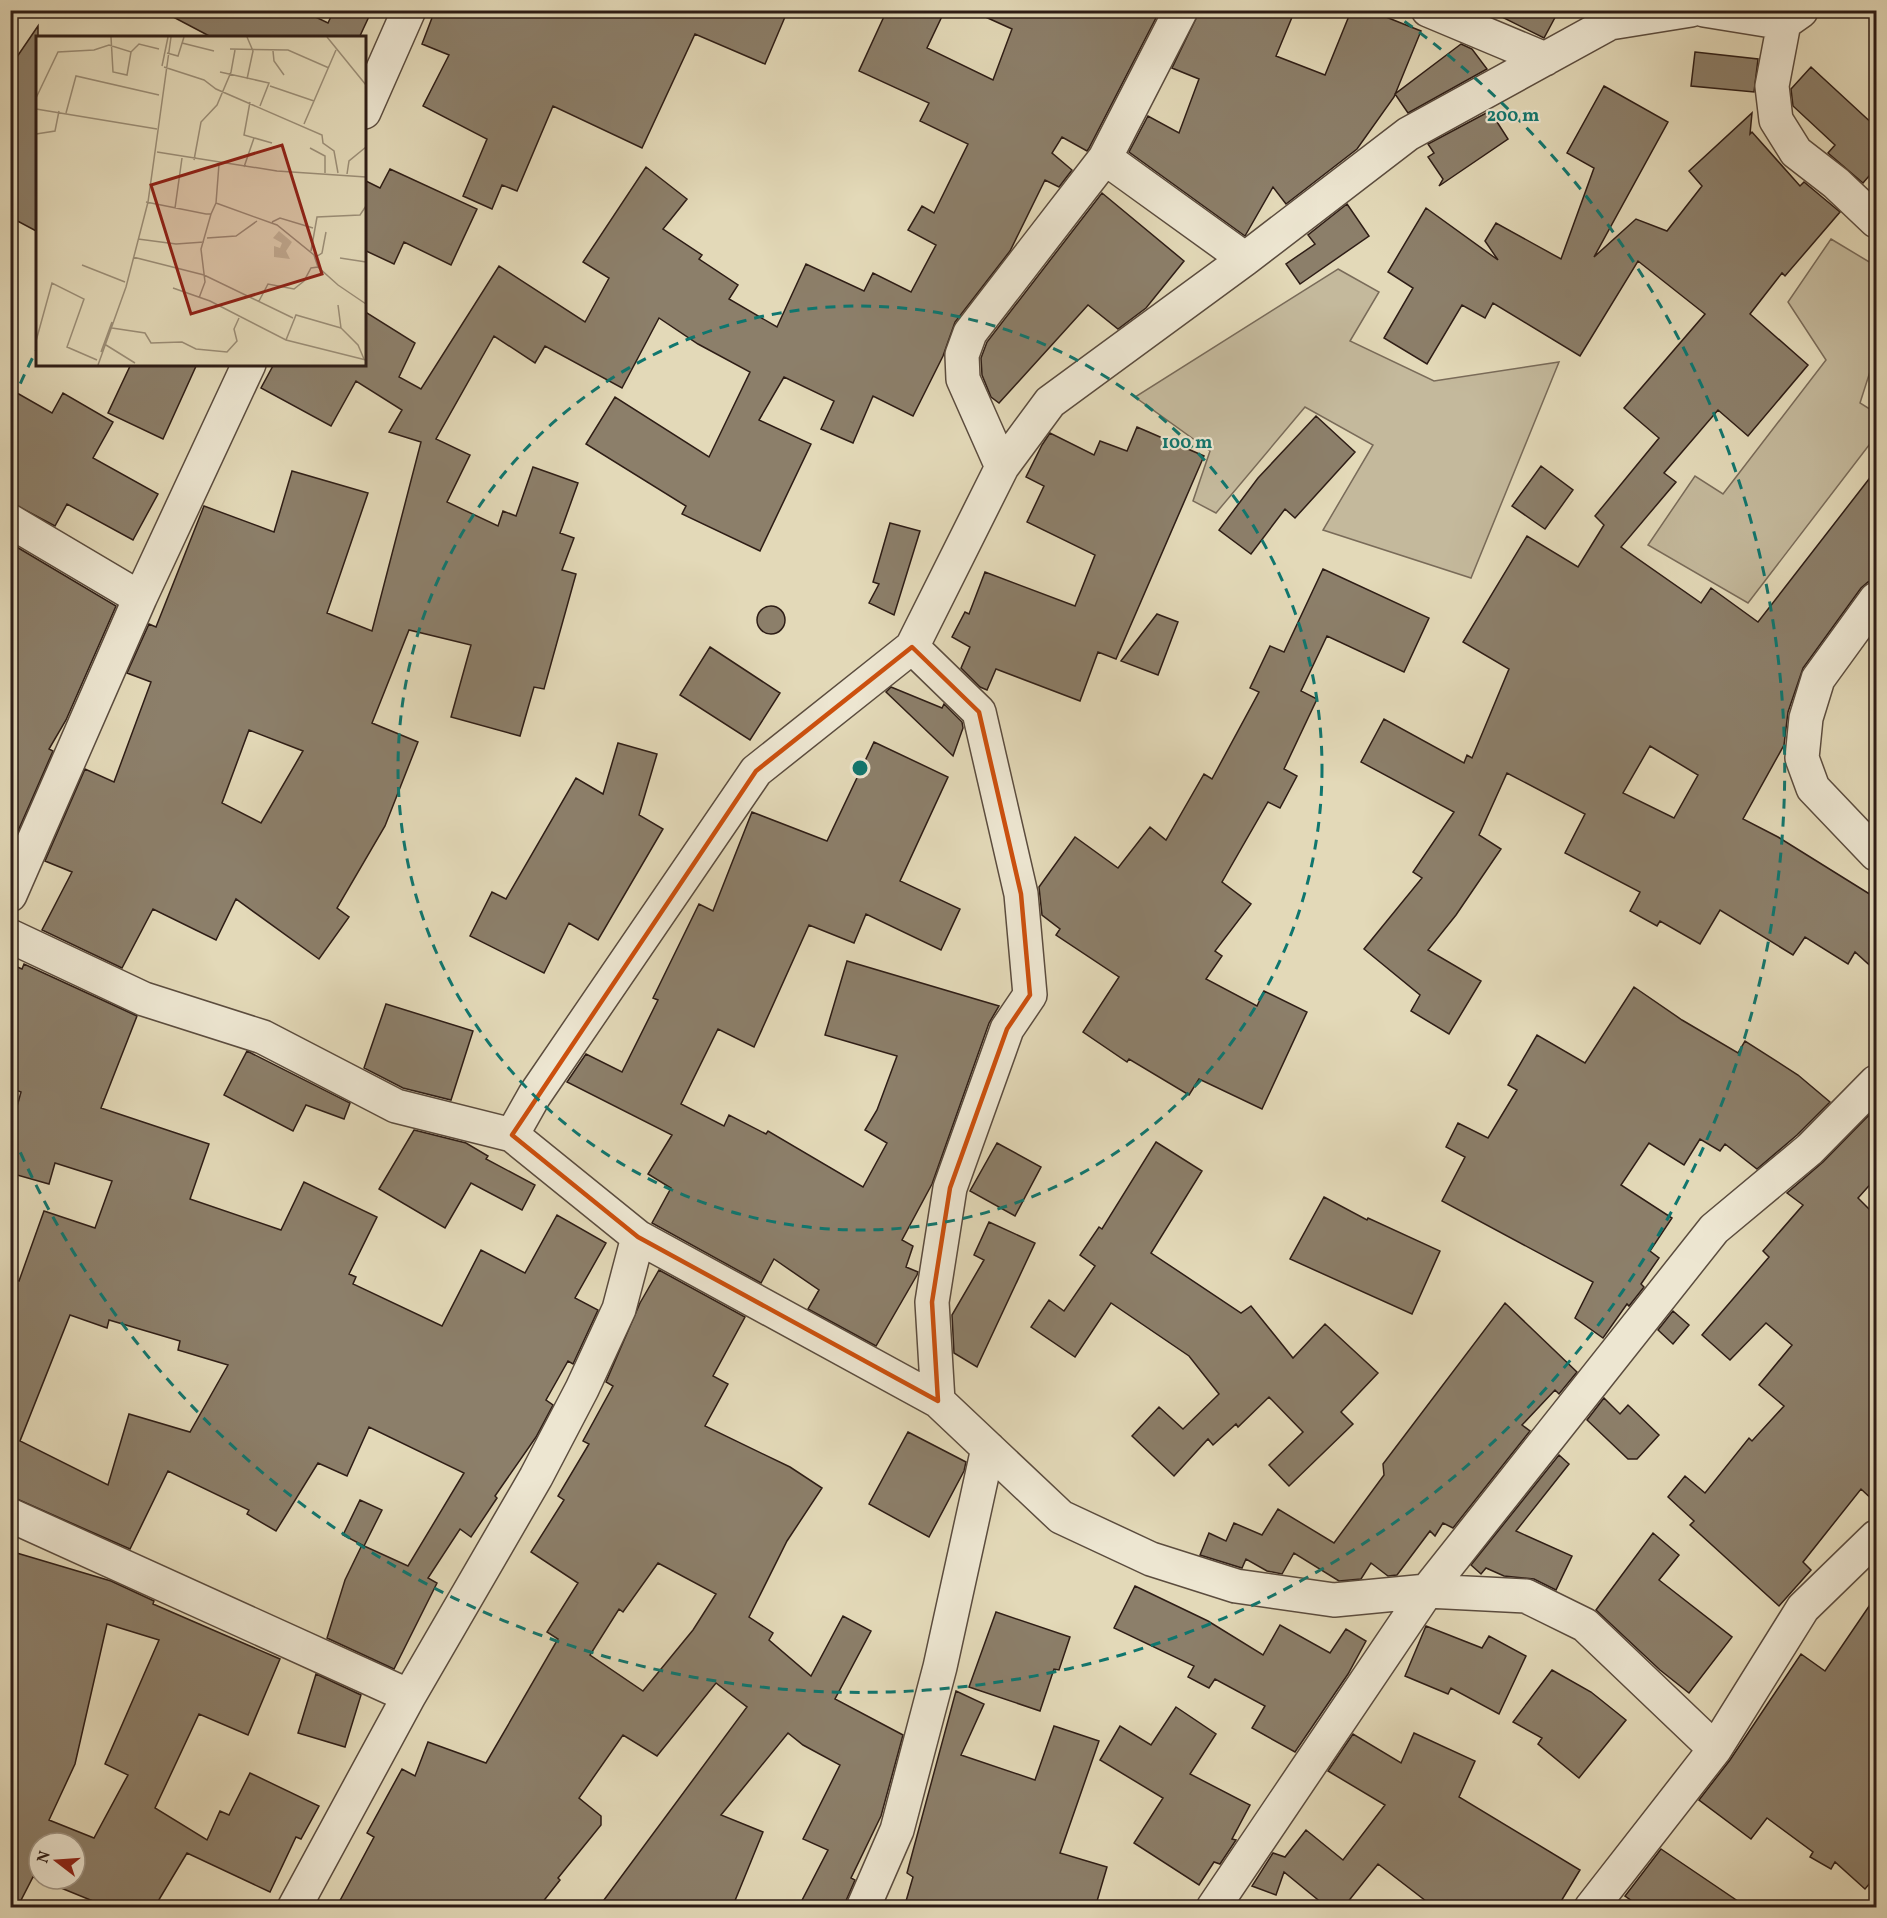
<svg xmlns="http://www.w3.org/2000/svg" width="1887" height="1918" viewBox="0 0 1887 1918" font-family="Vollkorn,serif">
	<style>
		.green { fill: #c4b99c; stroke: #796b59; stroke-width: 1.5 }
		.building { fill: #8c7f6a; stroke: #2e1d16; stroke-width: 1.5; fill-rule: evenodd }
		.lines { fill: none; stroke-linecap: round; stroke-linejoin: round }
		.minor-casing { stroke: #5b4c3e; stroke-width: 36 }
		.minor { stroke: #ede6d1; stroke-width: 33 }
		.marked { fill: none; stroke: #cc500e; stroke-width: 4.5; stroke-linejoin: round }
		.ring { fill: none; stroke: #0f766e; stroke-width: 3; stroke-dasharray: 10 8 }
		.inset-road { fill: none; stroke: #9b8e77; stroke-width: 1.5 }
		.view { fill: #8f2418; fill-opacity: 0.15; stroke: #8f2418; stroke-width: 3 }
		.inset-edge { fill: none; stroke: #2e1d16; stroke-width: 3 }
		.centre { fill: #0f766e; stroke: #ede6d1; stroke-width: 3 }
		.ring-label { font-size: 18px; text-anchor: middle; font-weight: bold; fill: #0f766e; stroke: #ede6d1; stroke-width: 4.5; stroke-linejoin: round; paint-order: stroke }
	</style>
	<rect width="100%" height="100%" fill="#e3d9b8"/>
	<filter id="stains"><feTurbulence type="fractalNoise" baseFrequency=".00333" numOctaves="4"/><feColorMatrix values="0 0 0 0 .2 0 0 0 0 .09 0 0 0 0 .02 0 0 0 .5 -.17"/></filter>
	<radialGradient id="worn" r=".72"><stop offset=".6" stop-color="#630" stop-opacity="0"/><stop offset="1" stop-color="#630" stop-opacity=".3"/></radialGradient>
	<path class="green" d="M 1831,239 L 1876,266 L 1876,353 L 1860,403 L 1876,413 L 1876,436 L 1748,603 L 1648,545 L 1695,476 L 1723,494 L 1826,360 L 1788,302 Z
		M 1338,269 L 1379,292 L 1350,341 L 1434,381 L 1559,362 L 1471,578 L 1323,530 L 1373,445 L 1305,407 L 1216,513 L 1193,501 L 1210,451 L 1135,397 Z"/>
	<path class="building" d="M 160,10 L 301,10 L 328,23 L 334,10 L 372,10 L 359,38 L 213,38 Z
		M 435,10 L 769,10 L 785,17 L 765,64 L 695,34 L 642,148 L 553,106 L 517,191 L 502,185 L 492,209 L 463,196 L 487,139 L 423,106 L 449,55 L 422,44 Z
		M 887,10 L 945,10 L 927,48 L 993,80 L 1012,29 L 970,10 L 1160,10 L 1089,148 L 1087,151 L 1062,137 L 1052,153 L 1072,170 L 1059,187 L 1045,180 L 1010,251 L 955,322 L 943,356 L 913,416 L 873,396 L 853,443 L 821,429 L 834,401 L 784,377 L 759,420 L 811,444 L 760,551 L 682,514 L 686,506 L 586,444 L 615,397 L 709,457 L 750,372 L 698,344 L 659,318 L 622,388 L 545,346 L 535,363 L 494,336 L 436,439 L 470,455 L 447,502 L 498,526 L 503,511 L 516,516 L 533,467 L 578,483 L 560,533 L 574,538 L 562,570 L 576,574 L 544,689 L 534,687 L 520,736 L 451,717 L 471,645 L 409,630 L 372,723 L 418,742 L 385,826 L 337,908 L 349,917 L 319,959 L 236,899 L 216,940 L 153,909 L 122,968 L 42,930 L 72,872 L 45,861 L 85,769 L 114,782 L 151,682 L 127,673 L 149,624 L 156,627 L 204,506 L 274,532 L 292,471 L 368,493 L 327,613 L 372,631 L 421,442 L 389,432 L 402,410 L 356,381 L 331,426 L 261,388 L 274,364 L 364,364 L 364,311 L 415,343 L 399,377 L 421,389 L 499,266 L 585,322 L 609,278 L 583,262 L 646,167 L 687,199 L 663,229 L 702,255 L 699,259 L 738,285 L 729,299 L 777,327 L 806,264 L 864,291 L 873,273 L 911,292 L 936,245 L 908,230 L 922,206 L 934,213 L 968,144 L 920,121 L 929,103 L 859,71 ZM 249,730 L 303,751 L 261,823 L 222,803 Z
		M 1200,10 L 1295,10 L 1276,56 L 1325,75 L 1351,11 L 1371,11 L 1421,31 L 1394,97 L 1357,149 L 1286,204 L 1273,187 L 1245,236 L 1129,152 L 1148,116 L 1179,133 L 1199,79 L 1172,68 Z
		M 1488,10 L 1559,10 L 1544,38 Z
		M 38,26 L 38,232 L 10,217 L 10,67 Z
		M 1461,44 L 1472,49 L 1487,69 L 1408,113 L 1395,94 Z
		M 1695,52 L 1758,59 L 1754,92 L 1691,86 Z
		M 1811,67 L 1876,127 L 1876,168 L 1863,183 L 1828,153 L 1835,145 L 1793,106 L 1791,89 Z
		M 1604,86 L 1668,122 L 1594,257 L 1636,219 L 1667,231 L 1702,186 L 1689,171 L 1752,113 L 1750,134 L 1752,132 L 1800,186 L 1804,182 L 1840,212 L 1785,276 L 1782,273 L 1750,314 L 1808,365 L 1748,436 L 1718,410 L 1664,473 L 1676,482 L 1621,547 L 1701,603 L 1711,588 L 1758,622 L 1876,470 L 1876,580 L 1868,582 L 1861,588 L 1803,668 L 1788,712 L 1784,745 L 1743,819 L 1778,837 L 1876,898 L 1876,971 L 1855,952 L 1848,964 L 1805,937 L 1793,955 L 1720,910 L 1700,944 L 1660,921 L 1657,926 L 1630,911 L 1640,892 L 1565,853 L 1585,814 L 1507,773 L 1479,835 L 1501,849 L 1456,915 L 1428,950 L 1481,981 L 1449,1034 L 1411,1011 L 1420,995 L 1364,949 L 1422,878 L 1413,872 L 1454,812 L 1361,762 L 1384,719 L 1464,763 L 1467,755 L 1472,758 L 1509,669 L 1463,642 L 1527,536 L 1578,567 L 1604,525 L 1595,516 L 1659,438 L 1624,408 L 1705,314 L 1638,261 L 1580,356 L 1493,303 L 1485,318 L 1462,305 L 1427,364 L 1384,338 L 1413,288 L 1388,272 L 1426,208 L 1498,260 L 1485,241 L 1496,223 L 1561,259 L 1594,168 L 1567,153 ZM 1650,746 L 1698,775 L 1674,818 L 1623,793 Z
		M 1490,111 L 1508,139 L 1439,186 L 1443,179 L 1428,157 L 1434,153 L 1428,144 Z
		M 390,169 L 477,209 L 451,265 L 404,242 L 394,264 L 364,250 L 364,180 L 380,188 Z
		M 1102,193 L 1184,261 L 1146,308 L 1118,329 L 1088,305 L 999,403 L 991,397 L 982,375 L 981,358 L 987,342 Z
		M 1347,204 L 1369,236 L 1300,284 L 1286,264 L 1315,244 L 1308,235 Z
		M 131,364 L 197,364 L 163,439 L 108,413 Z
		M 10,389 L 52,413 L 63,393 L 113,422 L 93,458 L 158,494 L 133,540 L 67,504 L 55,526 L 10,502 Z
		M 1316,416 L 1355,452 L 1295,518 L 1285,509 L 1251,554 L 1219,530 L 1258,478 Z
		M 1137,427 L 1204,456 L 1116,659 L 1098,652 L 1080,701 L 996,669 L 987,690 L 980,687 L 961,668 L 970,647 L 952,637 L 965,612 L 969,614 L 985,572 L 1075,606 L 1095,555 L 1027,522 L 1044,486 L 1026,477 L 1042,445 L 1050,433 L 1094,455 L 1100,441 L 1127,451 Z
		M 1541,466 L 1573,490 L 1545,529 L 1512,506 Z
		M 890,523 L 920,531 L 894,615 L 869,603 L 879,584 L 873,582 Z
		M 10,543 L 116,606 L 66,720 L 49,749 L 53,751 L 11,847 Z
		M 1323,569 L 1429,618 L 1404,672 L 1327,636 L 1301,691 L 1317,699 L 1284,769 L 1297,776 L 1280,808 L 1268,802 L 1222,882 L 1251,904 L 1215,951 L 1222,956 L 1206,979 L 1257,1006 L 1264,991 L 1307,1012 L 1262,1109 L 1199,1079 L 1189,1095 L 1129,1059 L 1127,1062 L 1083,1032 L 1119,977 L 1056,935 L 1060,929 L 1042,915 L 1039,887 L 1075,837 L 1118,868 L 1150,827 L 1166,840 L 1204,774 L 1212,779 L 1259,692 L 1250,688 L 1270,646 L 1284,652 Z
		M757 620a14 14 0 1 1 28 0a14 14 0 1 1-28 0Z
		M 1157,614 L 1178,622 L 1158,675 L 1121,661 Z
		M 710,647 L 780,693 L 750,740 L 680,695 Z
		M 891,687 L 942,708 L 944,704 L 962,722 L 963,728 L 953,756 L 886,692 Z
		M 874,742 L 948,777 L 900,881 L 960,909 L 941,950 L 866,914 L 854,943 L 809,925 L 754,1047 L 718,1029 L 681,1104 L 724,1126 L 729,1115 L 766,1134 L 768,1131 L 863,1187 L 887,1143 L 865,1130 L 877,1110 L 897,1056 L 825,1035 L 847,961 L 999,1006 L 989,1023 L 932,1184 L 902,1240 L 913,1246 L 906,1267 L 918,1272 L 917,1275 L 876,1346 L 808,1309 L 819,1290 L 774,1259 L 761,1283 L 652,1223 L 671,1188 L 648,1174 L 672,1135 L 567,1082 L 586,1054 L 622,1072 L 658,1000 L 653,998 L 699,904 L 713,911 L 752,812 L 827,841 Z
		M 618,743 L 657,754 L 639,815 L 663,829 L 598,940 L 569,923 L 544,973 L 470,936 L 492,892 L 506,899 L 576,778 L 603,794 Z
		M 10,964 L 22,969 L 24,964 L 137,1016 L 101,1108 L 209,1144 L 190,1199 L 281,1230 L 304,1182 L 377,1217 L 349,1274 L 356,1277 L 353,1284 L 442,1326 L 481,1250 L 525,1273 L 557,1215 L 606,1243 L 575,1298 L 598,1310 L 573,1364 L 568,1361 L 546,1400 L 553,1405 L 536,1437 L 495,1496 L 497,1498 L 471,1537 L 460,1529 L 428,1578 L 437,1583 L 394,1669 L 327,1638 L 345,1580 L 362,1545 L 408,1566 L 464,1473 L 369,1427 L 347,1476 L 318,1463 L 276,1531 L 247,1514 L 249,1510 L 168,1471 L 130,1549 L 10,1496 L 10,1277 L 19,1281 L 44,1211 L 95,1228 L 112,1181 L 55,1163 L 49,1184 L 10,1173 L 10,1132 L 21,1092 L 10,1088 ZM 70,1315 L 107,1328 L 109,1320 L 180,1341 L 178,1350 L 228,1365 L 190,1432 L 129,1414 L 108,1485 L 20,1441 Z
		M 1634,987 L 1682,1020 L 1738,1053 L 1745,1041 L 1798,1075 L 1830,1102 L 1797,1135 L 1757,1169 L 1725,1144 L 1720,1151 L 1700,1139 L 1684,1165 L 1649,1143 L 1621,1185 L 1672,1218 L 1650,1251 L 1659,1258 L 1641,1284 L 1644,1287 L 1629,1306 L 1627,1304 L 1603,1338 L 1575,1318 L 1593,1282 L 1442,1201 L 1465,1157 L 1446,1147 L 1458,1123 L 1488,1138 L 1517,1090 L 1508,1085 L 1537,1035 L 1585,1063 Z
		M 386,1004 L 473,1031 L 451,1100 L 403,1088 L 364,1068 Z
		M 247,1051 L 350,1103 L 344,1119 L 306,1105 L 293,1131 L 224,1095 Z
		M 1876,1108 L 1876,1178 L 1858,1198 L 1876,1216 L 1876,1503 L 1861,1489 L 1803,1562 L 1811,1570 L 1779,1606 L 1690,1525 L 1694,1521 L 1668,1497 L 1685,1476 L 1705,1493 L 1749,1438 L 1752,1441 L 1784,1406 L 1759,1385 L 1792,1345 L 1766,1323 L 1730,1360 L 1702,1335 L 1769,1257 L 1763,1251 L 1803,1205 L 1787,1193 L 1823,1162 Z
		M 414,1130 L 466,1143 L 488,1156 L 486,1159 L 535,1185 L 522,1210 L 471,1183 L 445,1228 L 379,1189 Z
		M 1156,1142 L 1202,1171 L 1151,1253 L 1241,1313 L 1251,1306 L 1293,1358 L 1325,1324 L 1378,1373 L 1341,1412 L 1353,1424 L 1289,1486 L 1269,1465 L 1303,1432 L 1269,1397 L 1238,1427 L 1236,1424 L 1213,1445 L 1208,1439 L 1174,1476 L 1132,1436 L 1159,1407 L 1183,1429 L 1219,1394 L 1189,1356 L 1111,1303 L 1075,1357 L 1031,1327 L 1049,1300 L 1064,1311 L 1095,1266 L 1080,1255 L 1099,1227 L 1102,1229 Z
		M 997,1143 L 1041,1167 L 1015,1216 L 970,1191 Z
		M 1324,1197 L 1367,1220 L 1368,1218 L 1440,1251 L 1412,1314 L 1290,1259 Z
		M 989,1222 L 1035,1243 L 977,1367 L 954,1353 L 952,1315 L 984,1260 L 974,1255 Z
		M 659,1270 L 745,1317 L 713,1376 L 728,1384 L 705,1426 L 790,1467 L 822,1488 L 787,1541 L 749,1617 L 773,1633 L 769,1640 L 811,1676 L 843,1616 L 871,1631 L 835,1699 L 903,1735 L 881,1816 L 851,1878 L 855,1880 L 845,1903 L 843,1908 L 798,1908 L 828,1850 L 803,1839 L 840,1765 L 803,1745 L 788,1733 L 721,1815 L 763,1832 L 732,1908 L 598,1908 L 747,1707 L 716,1683 L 657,1756 L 623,1735 L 579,1798 L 601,1816 L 601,1825 L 558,1878 L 560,1880 L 538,1908 L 336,1908 L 374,1837 L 367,1833 L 402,1769 L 415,1776 L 428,1742 L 486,1763 L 558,1639 L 547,1632 L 578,1583 L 531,1552 L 564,1500 L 558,1496 L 589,1444 L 583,1441 L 613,1386 L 606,1382 L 640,1303 ZM 658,1563 L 716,1594 L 693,1630 L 643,1691 L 590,1655 L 619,1609 L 623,1612 Z
		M 1505,1303 L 1577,1372 L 1559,1394 L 1555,1390 L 1522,1425 L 1530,1431 L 1453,1528 L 1443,1523 L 1435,1536 L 1430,1531 L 1397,1575 L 1388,1576 L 1371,1563 L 1361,1579 L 1339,1581 L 1294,1553 L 1282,1574 L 1267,1571 L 1246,1559 L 1242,1568 L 1200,1555 L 1209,1533 L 1226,1541 L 1234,1523 L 1262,1535 L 1278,1509 L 1334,1543 L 1384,1475 L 1383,1464 Z
		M 1673,1311 L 1689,1325 L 1673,1344 L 1658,1330 Z
		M 1604,1398 L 1620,1414 L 1628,1405 L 1659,1435 L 1637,1459 L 1628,1459 L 1587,1420 Z
		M 908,1432 L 966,1462 L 964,1471 L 929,1537 L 869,1504 Z
		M 1559,1455 L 1569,1464 L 1516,1531 L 1572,1556 L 1556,1590 L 1534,1579 L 1504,1576 L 1486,1568 L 1481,1574 L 1471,1565 Z
		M 360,1500 L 382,1510 L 364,1546 L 343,1535 Z
		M 1653,1533 L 1679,1555 L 1659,1580 L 1732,1637 L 1689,1693 L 1660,1670 L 1596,1610 Z
		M 10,1551 L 111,1581 L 154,1601 L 153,1604 L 280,1659 L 248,1735 L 199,1714 L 155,1808 L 207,1840 L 220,1811 L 229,1815 L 250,1773 L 319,1806 L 301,1839 L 296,1837 L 270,1892 L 187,1853 L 154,1908 L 110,1908 L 39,1879 L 75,1879 L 75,1843 L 39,1843 L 39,1879 L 33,1877 L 17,1908 L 10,1908 ZM 107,1624 L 159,1640 L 105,1764 L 128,1775 L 94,1838 L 49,1820 L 75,1764 Z
		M 1135,1586 L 1208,1621 L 1263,1655 L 1280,1625 L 1330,1653 L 1346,1629 L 1366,1641 L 1348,1674 L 1295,1752 L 1252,1728 L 1265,1706 L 1215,1679 L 1209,1688 L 1188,1677 L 1194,1666 L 1114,1628 Z
		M 1876,1596 L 1876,1876 L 1865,1889 L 1835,1862 L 1831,1869 L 1810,1857 L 1813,1852 L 1767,1818 L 1751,1839 L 1699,1800 L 1730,1760 L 1801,1654 L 1825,1671 Z
		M 996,1612 L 1070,1637 L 1059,1670 L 1054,1669 L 1040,1711 L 969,1687 Z
		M 1426,1626 L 1482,1648 L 1489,1636 L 1526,1656 L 1499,1714 L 1451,1688 L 1448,1694 L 1405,1676 Z
		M 1552,1670 L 1591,1692 L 1626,1720 L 1579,1778 L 1538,1744 L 1542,1738 L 1513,1722 Z
		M 316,1674 L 361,1695 L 345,1747 L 298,1733 Z
		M 956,1691 L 984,1704 L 961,1755 L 1035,1780 L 1054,1726 L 1099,1741 L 1060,1853 L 1107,1867 L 1095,1908 L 904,1908 L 913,1877 L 907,1873 Z
		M 1176,1707 L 1216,1734 L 1190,1774 L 1250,1805 L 1232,1839 L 1236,1840 L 1220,1864 L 1214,1862 L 1199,1885 L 1134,1843 L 1163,1798 L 1100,1760 L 1120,1726 L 1151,1745 Z
		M 1414,1733 L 1475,1761 L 1459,1797 L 1580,1870 L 1557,1908 L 1435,1908 L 1378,1864 L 1343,1908 L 1328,1908 L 1284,1872 L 1276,1895 L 1252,1886 L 1273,1853 L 1285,1857 L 1306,1830 L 1343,1860 L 1385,1805 L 1328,1771 L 1353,1734 L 1401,1763 Z
		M 1661,1849 L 1748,1908 L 1642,1908 L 1625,1896 Z"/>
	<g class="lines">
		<g class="minor-casing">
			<path id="minor" d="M 1428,10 L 1545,59
				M 1704,10 L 1784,23 L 1801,11
				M 1784,23 L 1772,86 L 1776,120 L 1796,152 L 1836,183 L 1876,221
				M 364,112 L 409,10
				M 1105,158 L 1245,259
				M 1002,467 L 963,379 L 962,355 L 970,333 L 1105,158 L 1181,10
				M 10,521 L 140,598
				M 1876,599 L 1818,679 L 1806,718 L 1802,758 L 1813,788 L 1876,854
				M 912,647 L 979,712 L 1021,894 L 1030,995 L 1007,1029 L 950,1188 L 932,1302 L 938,1401
				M 10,895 L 140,598 L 249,364
				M 10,936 L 144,999 L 263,1037 L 396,1106 L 512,1135
				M 638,1237 L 938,1401 L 1061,1517 L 1151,1559 L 1236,1586 L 1334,1600 L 1427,1591 L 1526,1596 L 1585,1625 L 1715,1749
				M 10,1515 L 409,1696
				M 294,1908 L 409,1696 L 536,1477 L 582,1389 L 619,1309 L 638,1237 L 512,1135 L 534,1096 L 756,771 L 912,647 L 1002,467 L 1050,402 L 1245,259 L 1408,134 L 1610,23 L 1691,10
				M 863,1908 L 897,1830 L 940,1667 L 988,1448
				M 1213,1908 L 1427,1591 L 1714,1229 L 1810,1149 L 1876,1082
				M 1591,1908 L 1715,1749 L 1803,1608 L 1876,1537"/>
		</g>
		<use href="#minor" class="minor"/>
	</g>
	<path class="marked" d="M 912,647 L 979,712 L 1021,894 L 1030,995 L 1007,1029 L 950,1188 L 932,1302 L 938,1401 L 638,1237 L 512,1135 L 756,771 Z"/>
	<g class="ring">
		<circle cx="860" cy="768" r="462"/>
		<path d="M13 400A924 924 0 0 1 37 349M1390 11A924 924 0 1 1 13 1136"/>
	</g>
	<g transform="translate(36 36)">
		<rect width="330" height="330" fill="#e3d9b8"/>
		<path d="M 243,195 L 256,206 L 250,215 L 254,223 L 238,221 L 238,210 L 244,212 L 246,207 L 237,202 Z" fill="#c4b99c"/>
		<path class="inset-road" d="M 75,1 L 77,36 L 91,39 L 95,16M 291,1 L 330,49M 146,7 L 178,15M 194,13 L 252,14 L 293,32M 237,15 L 238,25 L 248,39M 131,17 L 142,20 L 148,1M 126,30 L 132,1M 128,31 L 168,44 L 180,53 L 286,99 L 287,107 L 298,115 L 302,137M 184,36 L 233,47 L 224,70M 211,43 L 217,15 L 211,1M 234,50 L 278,65M 0,62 L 22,16 L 58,14 L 73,9 L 95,16 L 103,8 L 123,13M 214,66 L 208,99 L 236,107M 0,73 L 121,93M 30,77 L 40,40 L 123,59M 268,88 L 300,14M 0,98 L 19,95 L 23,75M 274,112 L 289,120 L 289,137M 121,116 L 241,135 L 330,141M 158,124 L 165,86 L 181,69 L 195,36 L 199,14M 208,131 L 218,102M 311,138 L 313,125 L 330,111M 110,166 L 170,178 L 175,178 L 180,167 L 241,189 L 278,219 L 282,231 L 302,249 L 330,268M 180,167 L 183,128M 139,172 L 146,122M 236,186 L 244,182 L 277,192M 171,202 L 200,200 L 221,185M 102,203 L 140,208 L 168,206M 275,215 L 281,181 L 324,179 L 330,170M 97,221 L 168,239 L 257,282M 280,221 L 286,217 L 290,196M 304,222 L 330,226M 46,229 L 89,246M 137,252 L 174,265 L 250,304 L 330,324M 163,262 L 169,246 L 165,213 L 175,178M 223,265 L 232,248 L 258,253 L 268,245 L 275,232 L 282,231M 302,269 L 305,292 L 322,309 L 328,323M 76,292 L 109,297 L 115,307 L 146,306 L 160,313 L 191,316 L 201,305 L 198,293 L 203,282M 250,304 L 260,279 L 305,292M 0,305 L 16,247 L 48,263 L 31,311 L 61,324M 70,309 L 99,327M 65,316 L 76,286M 62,329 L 90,251 L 112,166 L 135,1"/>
		<path class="view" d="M 246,109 L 286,238 L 155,278 L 115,149 Z"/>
		<rect width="330" height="330" class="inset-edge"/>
	</g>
	<circle cx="860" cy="768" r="9" class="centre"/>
	<g class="ring-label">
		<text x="1513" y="121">200 m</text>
		<text x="1187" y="448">100 m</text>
	</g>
	<rect width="1887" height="1918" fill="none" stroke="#e3d9b8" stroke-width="36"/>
	<rect x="12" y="12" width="1863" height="1894" fill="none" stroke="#2e1d16" stroke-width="3"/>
	<rect x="18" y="18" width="1851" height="1882" fill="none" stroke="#2e1d16" stroke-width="1.5"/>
	<g transform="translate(57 1861) rotate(287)"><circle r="28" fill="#ede6d1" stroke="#a19686" stroke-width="1.5"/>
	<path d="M0-4.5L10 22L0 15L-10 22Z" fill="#8f2418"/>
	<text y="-9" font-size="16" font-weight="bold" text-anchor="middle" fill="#2e1d16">N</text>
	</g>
	<rect width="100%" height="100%" filter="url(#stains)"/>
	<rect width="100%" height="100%" fill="url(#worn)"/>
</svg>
